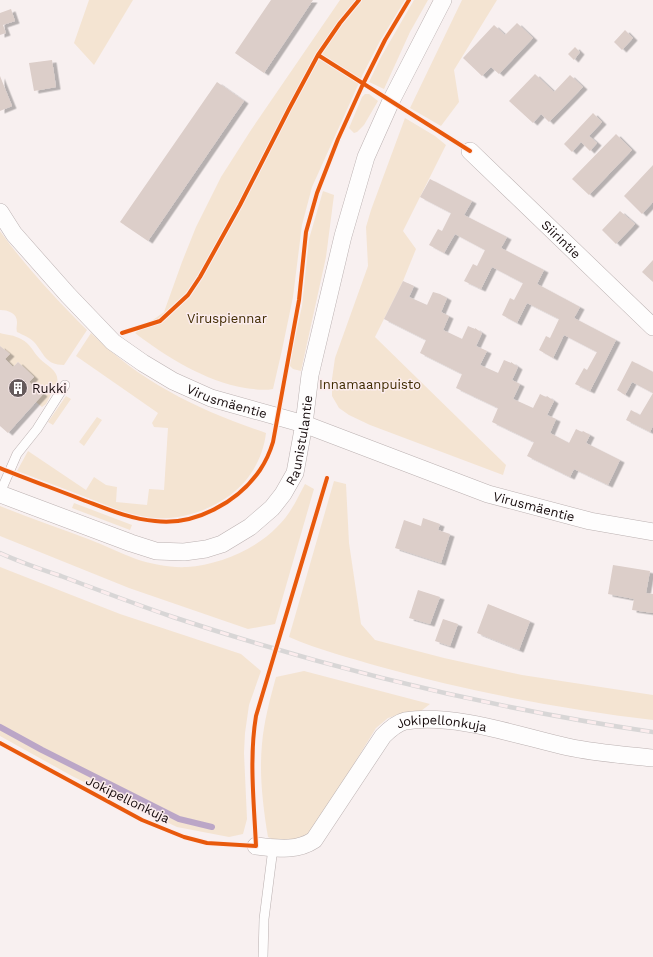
<svg xmlns="http://www.w3.org/2000/svg" width="653" height="957" viewBox="0 0 653 957" font-family="'Work Sans',sans-serif">
	<style>
		.green { fill: #f4e4d2 }
		.lines { fill: none; stroke-linecap: round; stroke-linejoin: round }
		.stream { stroke: #bba6c7; stroke-width: 6 }
		.building { fill: #dccec9; filter: url(#shadow) }
		.lane-casing { stroke: #bbb1b1; stroke-width: 10 }
		.street-casing { stroke: #bbb1b1; stroke-width: 18 }
		.lane { stroke: #fefdfd; stroke-width: 9 }
		.street { stroke: #fefdfd; stroke-width: 17 }
		.rail-casing { stroke: #d8d6d6; stroke-width: 4.5 }
		.rail { stroke: #fbeced; stroke-width: 3; stroke-dasharray: 9; stroke-linecap: butt }
		.cycleway-casing { stroke: #fbeced; stroke-width: 6 }
		.cycleway { stroke: #e8590c; stroke-width: 4 }
		.labels { text-anchor: middle; stroke-width: 3; stroke-linejoin: round; paint-order: stroke }
		.street-label { font-size: 13px; fill: #160b0c; stroke: #fbeced }
		.park-label { font-size: 13px; fill: #402b00; stroke: #fbeced }
		.poi-label { font-size: 13px; fill: #160b0c; stroke: #fbeced; text-anchor: start }
	</style>
	<defs>
		<filter id="shadow"><feDropShadow dx="4.5" dy="2.5" stdDeviation="0" flood-color="#0004"/></filter>
	</defs>
	<rect width="100%" height="100%" fill="#f8f0f0"/>
	<path class="green" d="M 89,0 L 133,0 L 94,65 L 74,43 Z
		M 340,0 L 405,0 L 380,41 L 363,74 L 312,187 L 302,225 L 293,297 L 282,350 L 273,389 C 263,391 254,389 245,388 C 205,381 168,358 135,333 L 164,312 L 182,262 L 196,227 L 221,177 L 251,130 Z
		M 414,0 L 428,0 L 410,32 L 384,89 L 369,82 L 381,57 Z
		M 462,0 L 497,0 L 454,70 L 459,102 L 441,126 L 410,108 Z
		M 365,94 L 369,94 L 378,101 L 364,125 L 357,132 L 354,133 L 349,128 L 362,97 Z
		M 405,118 L 435,136 L 446,145 L 403,231 L 416,249 L 403,281 L 375,337 L 506,465 L 503,475 L 370,425 L 349,415 L 339,408 L 332,396 L 332,379 L 335,358 L 368,266 L 366,227 L 371,210 Z
		M 323,191 L 334,195 L 326,257 L 301,371 L 293,369 L 289,365 L 302,306 L 309,239 Z
		M 0,231 C 26,267 56,299 87,330 L 64,365 C 45,365 44,353 34,342 C 29,337 23,335 17,332 C 16,328 17,326 17,322 C 17,313 8,310 0,310 Z
		M 0,333 C 7,335 14,335 21,339 C 31,344 33,352 40,359 C 47,366 60,371 57,383 L 46,404 L 42,407 L 36,402 L 43,394 L 29,382 L 34,377 L 18,362 L 13,367 L 5,359 L 9,354 L 0,346 Z
		M 91,333 C 143,384 199,410 266,433 C 263,458 250,481 229,496 C 199,517 163,524 128,514 C 115,509 102,503 88,498 C 65,489 41,480 17,471 L 28,451 L 86,490 L 94,477 L 106,485 L 117,487 L 116,502 L 147,505 L 149,489 L 164,490 L 168,428 L 154,427 L 152,423 L 158,413 L 76,356 Z
		M 66,396 L 71,399 L 53,425 L 48,422 Z
		M 97,417 L 102,420 L 84,446 L 79,442 Z
		M 334,481 L 346,484 L 349,543 L 361,624 L 375,640 L 444,658 L 522,675 L 653,695 L 653,720 C 562,709 470,692 381,667 C 350,658 319,650 289,637 Z
		M 305,484 L 314,489 L 275,624 L 248,629 L 129,588 L 0,536 L 0,506 C 29,518 59,528 88,539 C 104,545 120,553 136,559 C 151,564 171,568 187,567 C 218,565 255,550 277,527 C 290,515 297,499 305,484 Z
		M 74,503 L 132,525 L 130,530 L 72,508 Z
		M 0,567 L 120,614 L 241,654 L 261,671 L 249,705 L 245,733 L 244,753 L 247,819 L 243,834 L 229,837 L 177,827 L 126,803 L 72,776 L 0,736 Z
		M 304,671 L 430,704 L 421,711 L 407,712 L 388,718 L 376,728 L 322,816 L 309,834 L 291,841 L 276,841 L 268,837 C 263,807 259,774 262,744 C 264,721 270,699 276,677 Z"/>
	<g class="lines">
		<path class="stream" d="M 0,727 L 42,750 L 179,819 L 212,827"/>
	</g>
	<path class="building" d="M 271,0 L 313,0 L 264,73 L 235,53 Z
		M 11,9 L 15,21 L 3,25 L 6,33 L 0,35 L 0,13 Z
		M 517,23 L 533,38 L 499,74 L 491,67 L 482,76 L 463,58 L 494,25 L 505,35 Z
		M 625,30 L 633,38 L 622,50 L 614,42 Z
		M 575,47 L 580,52 L 574,60 L 568,54 Z
		M 52,60 L 56,87 L 34,91 L 29,63 Z
		M 535,74 L 554,92 L 570,75 L 583,87 L 549,122 L 541,114 L 533,123 L 509,101 Z
		M 0,76 L 12,106 L 0,111 Z
		M 217,82 L 244,101 L 148,241 L 120,222 Z
		M 593,113 L 602,122 L 589,136 L 597,143 L 590,151 L 581,142 L 572,152 L 564,144 Z
		M 616,134 L 632,150 L 589,195 L 572,179 Z
		M 653,165 L 653,202 L 642,214 L 624,196 Z
		M 430,179 L 472,201 L 464,215 L 507,237 L 501,248 L 544,270 L 537,284 L 580,307 L 574,318 L 616,340 L 590,391 L 575,384 L 584,368 L 587,370 L 597,352 L 564,335 L 553,358 L 539,350 L 546,336 L 550,338 L 559,319 L 527,303 L 517,323 L 502,315 L 510,298 L 514,300 L 523,283 L 492,267 L 481,289 L 464,281 L 473,264 L 477,266 L 485,250 L 455,234 L 444,253 L 429,245 L 438,229 L 442,231 L 451,213 L 420,197 Z
		M 620,211 L 635,224 L 616,244 L 602,230 Z
		M 653,260 L 653,282 L 642,272 Z
		M 403,281 L 414,286 L 409,297 L 427,305 L 433,292 L 440,294 L 447,298 L 441,312 L 449,316 L 443,330 L 462,339 L 468,326 L 475,329 L 475,328 L 482,333 L 476,346 L 487,351 L 480,365 L 498,373 L 504,360 L 511,363 L 511,362 L 518,367 L 512,380 L 520,384 L 513,399 L 533,408 L 540,394 L 546,397 L 547,396 L 554,401 L 547,415 L 556,419 L 550,433 L 569,443 L 576,429 L 582,432 L 583,431 L 590,435 L 586,443 L 620,460 L 608,485 L 574,469 L 570,477 L 527,456 L 534,442 L 492,422 L 498,408 L 456,388 L 462,374 L 420,353 L 426,340 L 384,319 Z
		M 0,346 L 10,354 L 5,359 L 13,367 L 18,362 L 34,377 L 29,382 L 43,394 L 8,433 L 0,426 Z
		M 632,361 L 653,372 L 653,426 L 650,432 L 626,420 L 631,410 L 640,415 L 653,393 L 632,382 L 625,395 L 617,390 Z
		M 423,518 L 440,524 L 438,530 L 450,534 L 441,563 L 395,548 L 404,520 L 421,526 Z
		M 613,565 L 650,571 L 646,593 L 653,594 L 653,613 L 632,610 L 634,599 L 608,594 Z
		M 418,590 L 440,597 L 430,624 L 409,618 Z
		M 488,604 L 530,621 L 519,650 L 477,633 Z
		M 443,619 L 458,624 L 450,646 L 435,641 Z"/>
	<g class="lines">
		<g class="lane-casing">
			<path id="lane" d="M 0,493 L 17,454 L 37,429 L 65,385
				M 263,957 L 264,919 L 273,848"/>
		</g>
		<g class="street-casing">
			<g id="street">
				<path id="s1" d="M 470,151 L 653,327"/>
				<path id="s2" d="M 0,212 L 14,234 L 68,295 L 113,342 L 143,363 L 173,381 L 211,398 L 304,424 L 488,494 L 590,521 L 653,532"/>
				<path id="s3" d="M 0,494 L 131,543 L 156,551 L 184,552 L 206,549 L 222,544 L 250,527 L 272,508 L 283,494 L 295,473 L 304,424 L 310,375 L 343,236 L 366,157 L 391,101 L 443,0"/>
				<path id="s4" d="M 256,846 C 276,848 296,852 314,840 L 383,736 C 389,730 397,723 405,721 C 455,713 519,736 568,747 C 596,753 625,755 653,758"/>
			</g>
		</g>
		<use href="#lane" class="lane"/>
		<use href="#street" class="street"/>
		<g class="rail-casing">
			<path id="rail" d="M 0,553 C 20,562 40,569 61,576 C 98,590 135,604 173,617 C 330,669 490,708 653,732"/>
		</g>
		<use href="#rail" class="rail"/>
		<g class="cycleway-casing">
			<path id="cycleway" d="M 318,55 L 470,151
				M 122,333 L 160,321 L 188,295 L 200,277 L 240,205 L 289,109 L 318,55 L 340,23 L 359,0
				M 0,468 C 27,479 55,489 83,500 C 107,509 130,519 155,521 C 195,526 238,502 260,470 C 266,461 270,452 273,442 L 299,300 L 306,232 L 317,193 L 338,139 L 363,84 L 385,40 L 409,0
				M 0,743 L 142,820 L 184,837 L 207,843 L 256,846 C 254,803 249,758 256,716 L 327,478"/>
		</g>
		<use href="#cycleway" class="cycleway"/>
	</g>
	<defs>
		<g id="building-disc" transform="scale(1)"><circle r="9.5" fill="#655b5c" stroke="#fbeced"/><path d="M-4-6H4V6H1V3H-1V6H-4ZM-2.5-4.3h1.7v1.8h-1.7ZM.8-4.3h1.7v1.8H.8ZM-2.5-1h1.7V.8h-1.7ZM.8-1h1.7V.8H.8Z" fill="#fff"/></g>
	</defs>
	<g fill-rule="evenodd">
		<use href="#building-disc" x="18" y="388"/>
	</g>
	<g class="labels">
		<g class="street-label">
			<text dy="5" stroke="none"><textPath href="#s1" startOffset="127">Siirintie</textPath></text>
			<text dy="5" stroke="none"><textPath href="#s2" startOffset="302">Virusmäentie</textPath></text>
			<text dy="5" stroke="none"><textPath href="#s3" startOffset="370">Raunistulantie</textPath></text>
			<text dy="5" stroke="none"><textPath href="#s2" startOffset="627">Virusmäentie</textPath></text>
			<text dy="5" stroke="none"><textPath href="#s4" startOffset="248">Jokipellonkuja</textPath></text>
			<text transform="translate(128 799) rotate(26)" y="5">Jokipellonkuja</text>
		</g>
		<g class="park-label">
			<text x="227" y="323">Viruspiennar</text>
			<text x="370" y="389">Innamaanpuisto</text>
		</g>
		<g class="poi-label">
			<text x="32" y="393">Rukki</text>
		</g>
	</g>
</svg>
